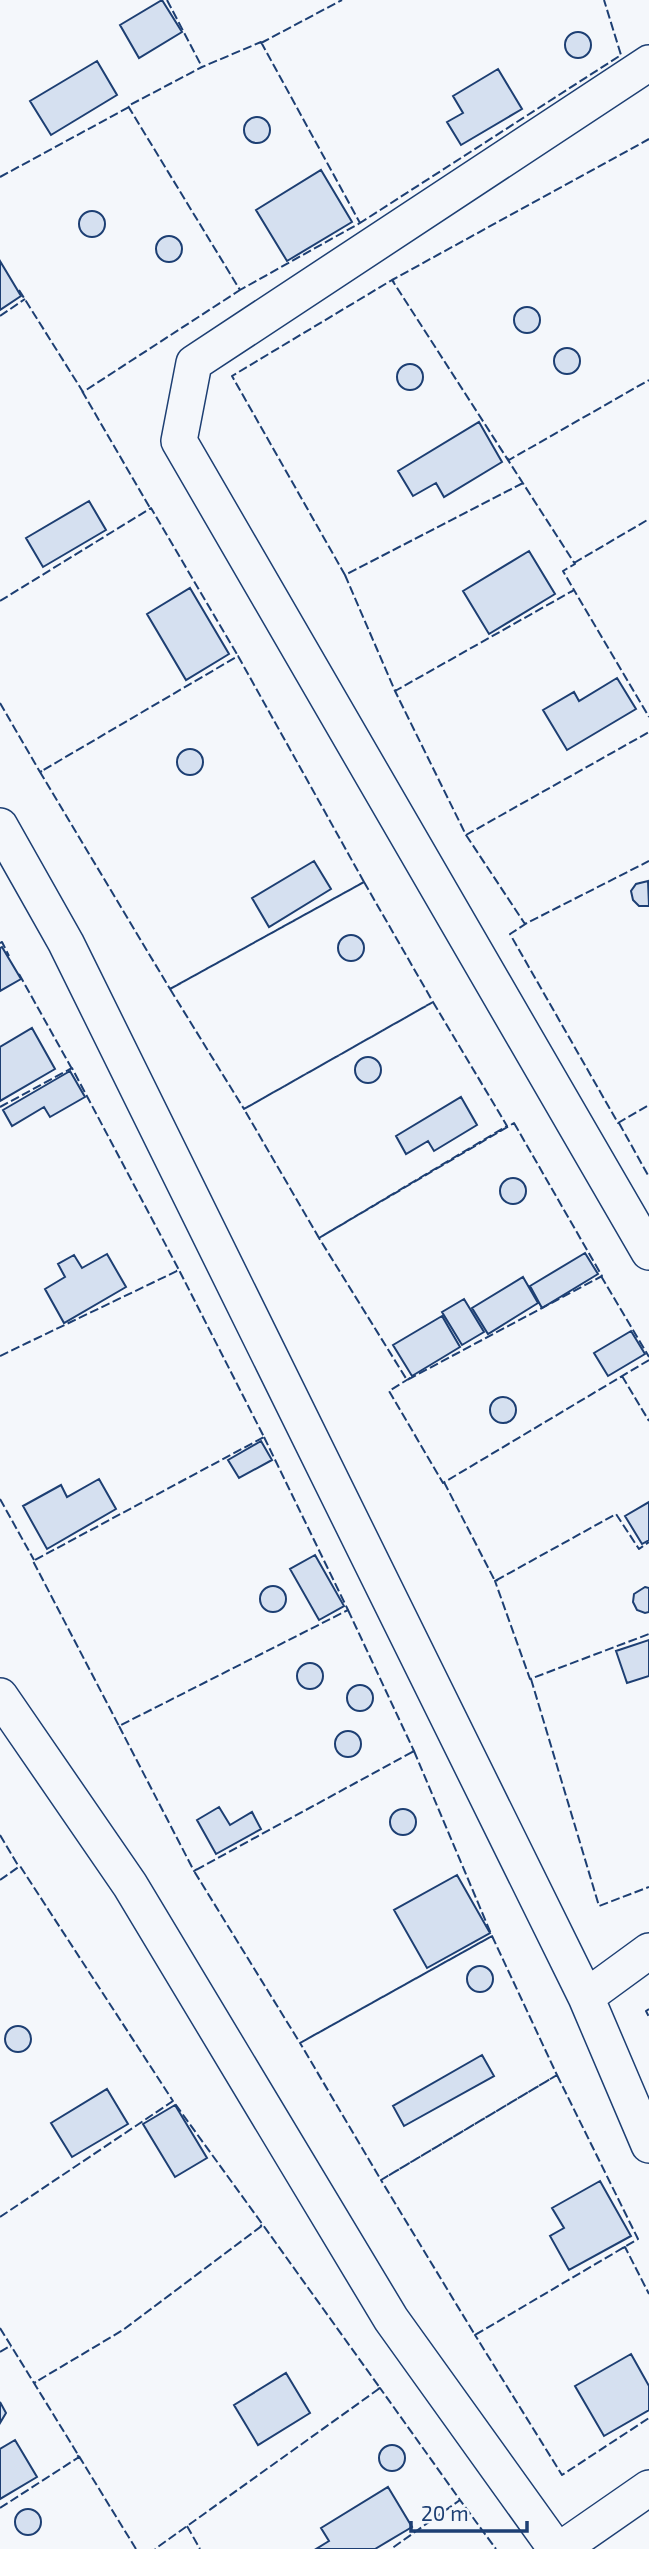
<svg xmlns="http://www.w3.org/2000/svg" width="649" height="2549" viewBox="0 0 649 2549" font-family="'Exo 2',sans-serif">
	<style>
		.building { fill: #d5e0f0; stroke: #1d3f73; stroke-width: 2 }
		.lines { fill: none; stroke-linecap: round; stroke-linejoin: round }
		.minor-casing { stroke: #1d3f73; stroke-width: 38 }
		.minor { stroke: #f4f7fb; stroke-width: 35 }
		.fence { stroke: #1d3f73; stroke-width: 2; stroke-dasharray: 9 3.5; stroke-linecap: butt }
	</style>
	<rect width="100%" height="100%" fill="#f4f7fb"/>
	<path class="building" d="M 162,0 L 182,32 L 139,58 L 120,25 Z
		M565 45a13 13 0 1 1 26 0a13 13 0 1 1-26 0Z
		M 97,61 L 117,95 L 51,135 L 30,101 Z
		M 498,69 L 522,109 L 461,145 L 447,122 L 463,113 L 453,96 Z
		M244 130a13 13 0 1 1 26 0a13 13 0 1 1-26 0Z
		M 321,170 L 352,222 L 287,261 L 256,210 Z
		M79 224a13 13 0 1 1 26 0a13 13 0 1 1-26 0Z
		M156 249a13 13 0 1 1 26 0a13 13 0 1 1-26 0Z
		M 0,261 L 21,296 L 0,310 Z
		M514 320a13 13 0 1 1 26 0a13 13 0 1 1-26 0Z
		M554 361a13 13 0 1 1 26 0a13 13 0 1 1-26 0Z
		M397 377a13 13 0 1 1 26 0a13 13 0 1 1-26 0Z
		M 479,422 L 502,462 L 444,497 L 436,483 L 413,496 L 398,471 Z
		M 89,501 L 106,530 L 43,567 L 26,538 Z
		M 529,551 L 555,594 L 489,634 L 463,591 Z
		M 190,588 L 229,654 L 186,680 L 147,614 Z
		M 617,678 L 636,709 L 567,750 L 543,710 L 574,692 L 579,701 Z
		M177 762a13 13 0 1 1 26 0a13 13 0 1 1-26 0Z
		M 314,861 L 331,889 L 269,927 L 252,898 Z
		M 648,881 L 649,906 L 639,906 L 633,900 L 631,891 L 636,884 Z
		M338 948a13 13 0 1 1 26 0a13 13 0 1 1-26 0Z
		M 2,947 L 21,979 L 0,991 L 0,948 Z
		M 32,1028 L 55,1069 L 0,1101 L 0,1047 Z
		M355 1070a13 13 0 1 1 26 0a13 13 0 1 1-26 0Z
		M 70,1071 L 85,1097 L 50,1117 L 44,1107 L 12,1126 L 3,1110 Z
		M 461,1097 L 477,1125 L 434,1151 L 428,1141 L 406,1154 L 396,1136 Z
		M500 1191a13 13 0 1 1 26 0a13 13 0 1 1-26 0Z
		M 585,1253 L 598,1274 L 542,1308 L 530,1286 Z
		M 107,1254 L 126,1287 L 64,1323 L 45,1289 L 65,1277 L 58,1264 L 74,1255 L 82,1268 Z
		M 523,1277 L 538,1303 L 488,1334 L 472,1308 Z
		M 464,1299 L 484,1332 L 462,1345 L 442,1312 Z
		M 442,1316 L 460,1347 L 412,1376 L 393,1345 Z
		M 631,1331 L 645,1354 L 608,1376 L 594,1353 Z
		M490 1410a13 13 0 1 1 26 0a13 13 0 1 1-26 0Z
		M 261,1441 L 272,1460 L 239,1478 L 228,1460 Z
		M 99,1479 L 116,1509 L 47,1549 L 23,1506 L 61,1485 L 67,1497 Z
		M 649,1502 L 649,1540 L 642,1544 L 625,1516 Z
		M 315,1555 L 344,1606 L 319,1620 L 290,1569 Z
		M260 1599a13 13 0 1 1 26 0a13 13 0 1 1-26 0Z
		M 645,1587 L 649,1588 L 649,1612 L 645,1613 L 637,1610 L 633,1602 L 634,1594 Z
		M 649,1640 L 649,1676 L 627,1683 L 616,1651 Z
		M297 1676a13 13 0 1 1 26 0a13 13 0 1 1-26 0Z
		M347 1698a13 13 0 1 1 26 0a13 13 0 1 1-26 0Z
		M335 1744a13 13 0 1 1 26 0a13 13 0 1 1-26 0Z
		M 219,1807 L 230,1825 L 252,1812 L 261,1829 L 216,1854 L 197,1820 Z
		M390 1822a13 13 0 1 1 26 0a13 13 0 1 1-26 0Z
		M 457,1875 L 490,1933 L 427,1968 L 394,1910 Z
		M467 1979a13 13 0 1 1 26 0a13 13 0 1 1-26 0Z
		M5 2039a13 13 0 1 1 26 0a13 13 0 1 1-26 0Z
		M 482,2055 L 494,2076 L 404,2126 L 393,2106 Z
		M 107,2089 L 128,2124 L 72,2157 L 51,2123 Z
		M 175,2105 L 207,2158 L 175,2177 L 143,2124 Z
		M 600,2181 L 631,2236 L 569,2270 L 550,2236 L 564,2228 L 552,2208 Z
		M 631,2354 L 649,2386 L 649,2410 L 604,2436 L 575,2386 Z
		M 286,2373 L 310,2413 L 258,2445 L 234,2405 Z
		M 0,2402 L 6,2413 L 0,2423 Z
		M 15,2440 L 37,2477 L 0,2499 L 0,2449 Z
		M379 2458a13 13 0 1 1 26 0a13 13 0 1 1-26 0Z
		M 388,2487 L 412,2527 L 375,2549 L 316,2549 L 329,2541 L 321,2528 Z
		M15 2522a13 13 0 1 1 26 0a13 13 0 1 1-26 0Z"/>
	<g class="lines">
		<g class="minor-casing">
			<path id="minor" d="M 649,63 L 194,363 L 179,441 L 649,1252
				M 0,826 L 66,943 L 586,1997 L 649,2145
				M 0,1696 L 130,1885 L 391,2319 L 556,2549
				M 586,1997 L 649,1951
				M 561,2549 L 649,2488"/>
		</g>
		<use href="#minor" class="minor"/>
		<path class="fence" d="M 167,0 L 202,67 L 200,68
			M 261,42 L 360,223 L 240,290 L 128,106 L 202,67 Z
			M 261,43 L 342,0
			M 0,177 L 129,107
			M 359,222 L 360,223 L 621,55 L 604,0
			M 394,282 L 392,280 L 649,139
			M 19,290 L 83,392 L 240,290
			M 0,316 L 25,299
			M 82,391 L 150,508
			M 507,458 L 509,460 L 649,380
			M 523,483 L 345,575 L 232,376 L 392,280 L 575,564 L 563,571 L 574,590 L 395,691 L 345,575 L 523,483
			M 574,563 L 649,519
			M 571,592 L 574,590 L 649,717
			M 0,601 L 151,508 L 238,656
			M 238,656 L 364,882 L 170,989 L 40,772 Z
			M 397,690 L 395,691 L 466,835 L 649,732
			M 0,703 L 40,772 L 42,771
			M 466,835 L 525,924 L 649,861
			M 364,882 L 433,1002 L 244,1109 L 170,989 Z
			M 527,923 L 510,934 L 618,1123 L 649,1105
			M 0,943 L 2,942 L 9,956
			M 19,974 L 72,1069
			M 433,1002 L 507,1126 L 319,1238 L 244,1109 Z
			M 0,1107 L 72,1068 L 179,1270 L 176,1271
			M 514,1123 L 602,1276 L 407,1380 L 319,1238 Z
			M 619,1123 L 649,1177
			M 601,1276 L 649,1357
			M 0,1356 L 179,1270 L 264,1437 L 263,1438
			M 622,1376 L 649,1421
			M 410,1378 L 389,1391 L 443,1483 L 649,1360
			M 264,1437 L 348,1610 L 119,1726 L 33,1561 Z
			M 444,1482 L 495,1581 L 616,1514 L 639,1549 L 649,1542
			M 0,1499 L 34,1560
			M 498,1580 L 495,1581 L 530,1679 L 649,1634
			M 348,1610 L 414,1751 L 412,1752
			M 531,1679 L 599,1906 L 649,1887
			M 119,1726 L 194,1871 L 197,1869
			M 414,1751 L 492,1936 L 300,2043 L 194,1871 Z
			M 0,1835 L 19,1867
			M 0,1880 L 20,1866 L 173,2101
			M 492,1936 L 557,2075 L 381,2180 L 300,2043 Z
			M 649,2009 L 646,2011 L 649,2017
			M 557,2075 L 638,2239 L 475,2335 L 381,2180 Z
			M 0,2217 L 173,2101 L 263,2225 L 260,2226
			M 623,2248 L 625,2247 L 649,2294
			M 0,2328 L 34,2383 L 36,2382
			M 478,2333 L 475,2335 L 562,2475 L 649,2418
			M 0,2352 L 10,2346 L 11,2347
			M 378,2389 L 380,2388 L 460,2500 L 391,2549
			M 457,2502 L 460,2500 L 496,2549
			M 0,2508 L 79,2457 L 77,2455
			M 187,2526 L 200,2549
			M 136,2549 L 34,2383 L 123,2330 L 263,2225 L 380,2388 L 155,2549"/>
	</g>
	<path d="M411 2521v10h116v-10" fill="none" stroke="#1d3f73" stroke-width="3.5"/>
	<text x="421" y="2521" font-size="21" fill="#1d3f73" stroke="#f4f7fb" stroke-width="5" paint-order="stroke">20 m</text>
</svg>
